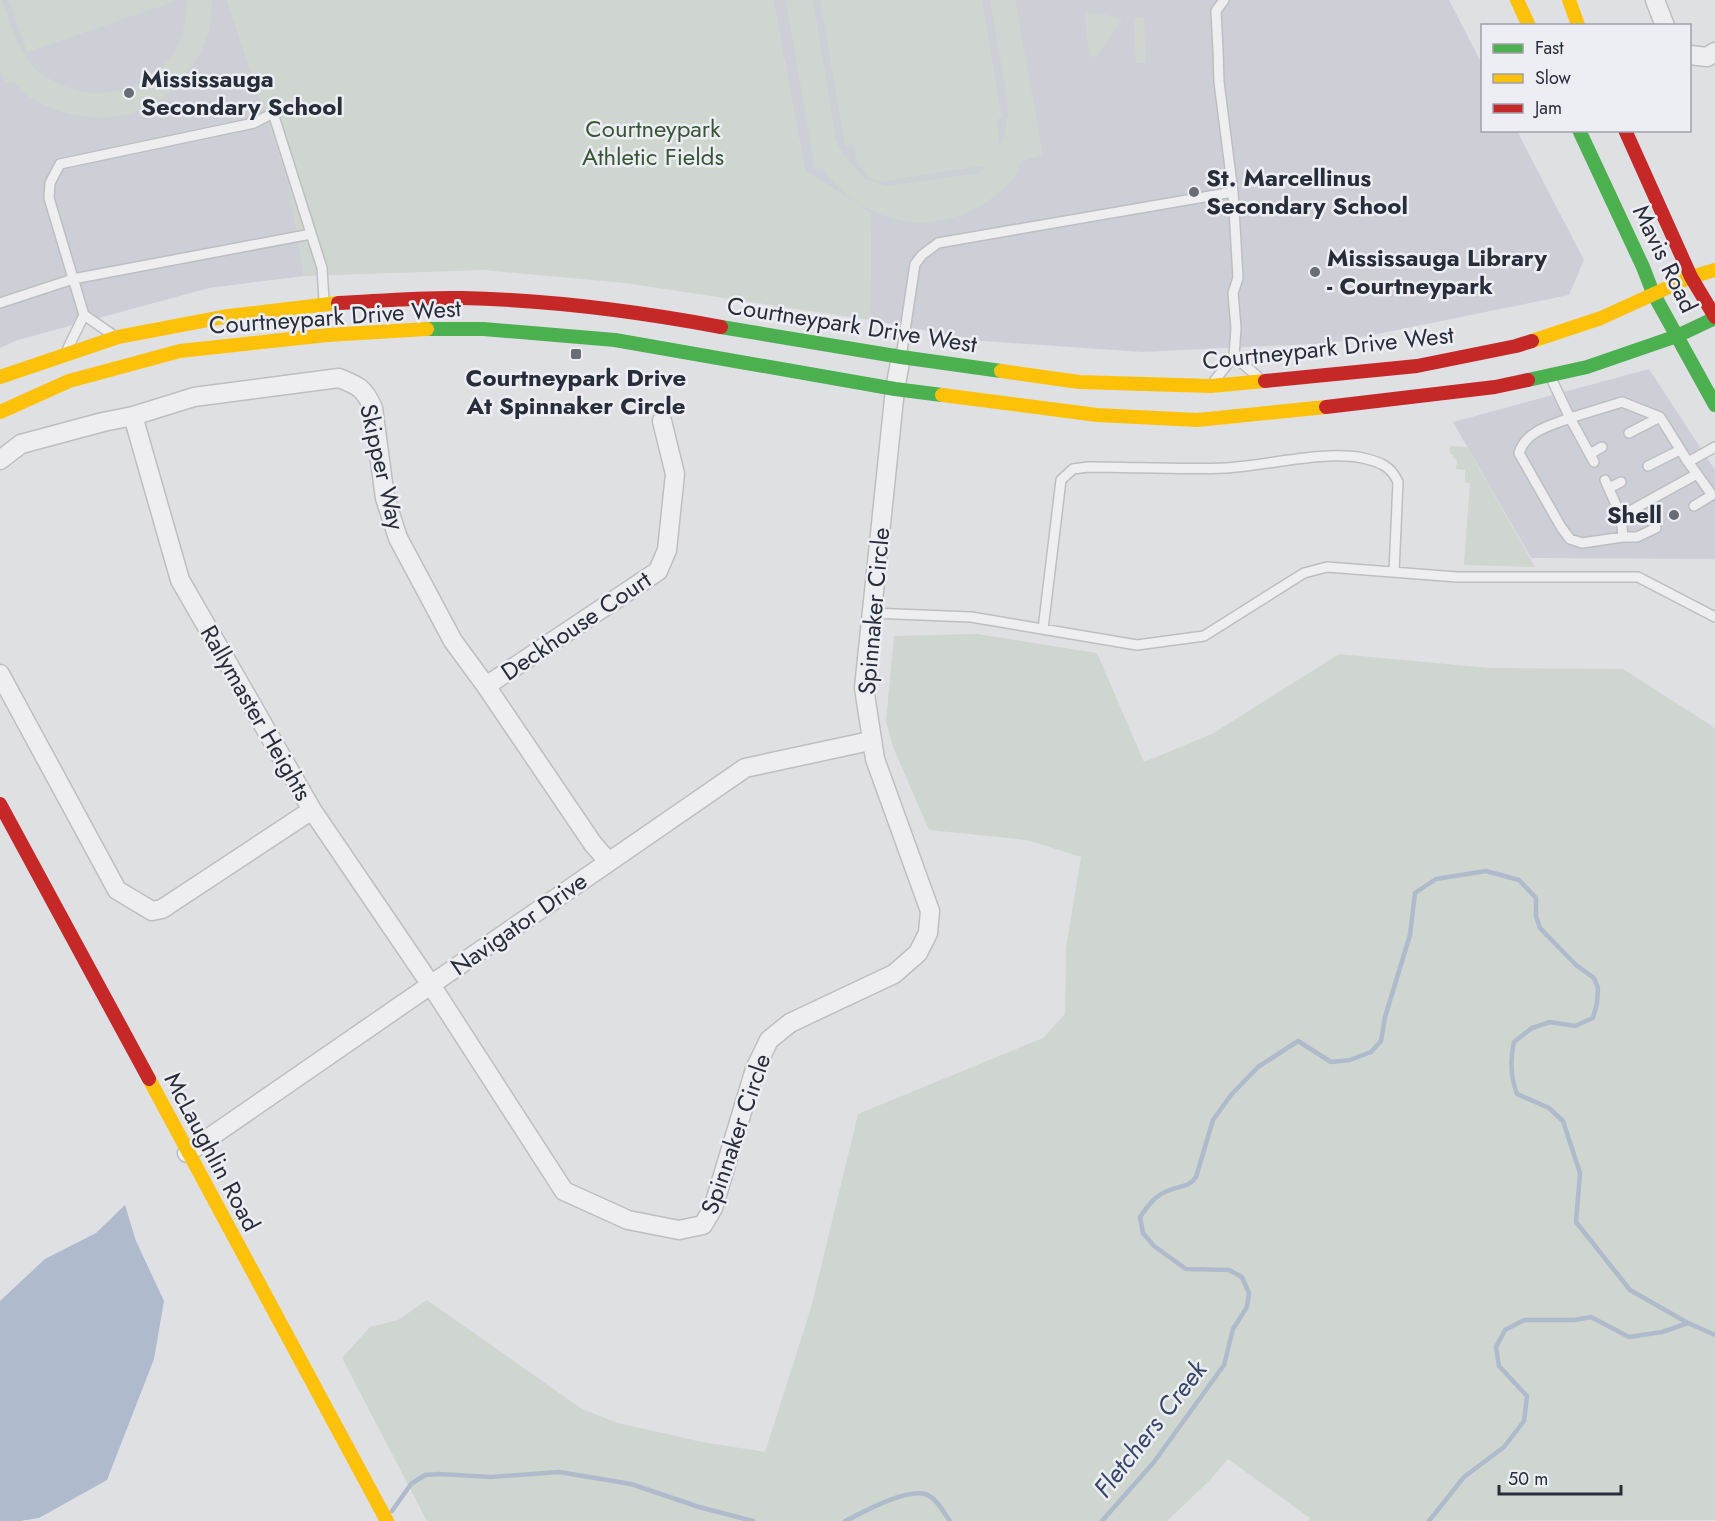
<svg xmlns="http://www.w3.org/2000/svg" width="1715" height="1521" viewBox="0 0 1715 1521" font-family="Jost,sans-serif">
	<style>
		.built { fill: #cdcfd6 }
		.green { fill: #ced6cf }
		.water { fill: #afbacc }
		.lines { fill: none; stroke-linecap: round; stroke-linejoin: round }
		.stream { stroke: #afbacc; stroke-width: 4.5 }
		.lane-casing { stroke: #bdbec1; stroke-width: 12 }
		.street-casing { stroke: #bdbec1; stroke-width: 21 }
		.lane { stroke: #eeeef0; stroke-width: 9 }
		.street { stroke: #eeeef0; stroke-width: 18 }
		.fast { stroke: #4caf50; stroke-width: 14 }
		.slow { stroke: #ffc107; stroke-width: 14 }
		.jam { stroke: #c62828; stroke-width: 14 }
		.poi-dot { fill: #686c75; stroke: #eceef3; stroke-width: 2 }
		.labels { text-anchor: middle; stroke-width: 5; stroke-linejoin: round; paint-order: stroke }
		.poi-label { font-size: 24px; font-weight: bold; fill: #282d3a; stroke: #eceef3; text-anchor: start }
		.park-label { font-size: 24px; fill: #395537; stroke: #eceef3 }
		.street-label { font-size: 24px; fill: #282d3a; stroke: #eceef3 }
		.water-label { font-size: 26px; font-style: italic; fill: #36476a; stroke: #eceef3 }
	</style>
	<rect width="100%" height="100%" fill="#dfe0e3"/>
	<path class="built" d="M 0,0 L 227,0 L 290,186 L 304,276 L 209,288 L 18,340 L 0,348 Z
		M 773,0 L 1449,0 L 1482,64 L 1482,130 L 1517,131 L 1584,260 L 1569,295 L 1333,343 L 1142,352 L 982,341 L 870,320 L 871,213 L 805,171 Z
		M 1649,369 L 1715,470 L 1715,559 L 1531,558 L 1453,422 Z"/>
	<path class="green" d="M 0,0 L 2,0 C 11,26 17,49 36,70 C 40,74 46,77 52,80 C 92,105 147,93 174,53 C 184,37 186,18 187,0 L 212,0 C 212,32 204,52 184,76 C 179,81 174,88 168,93 C 131,126 75,123 34,100 C 26,95 19,87 13,82 L 5,83 L 0,69 Z
		M 9,0 L 179,0 L 27,52 Z
		M 227,0 L 773,0 L 805,171 L 871,213 L 870,320 L 625,283 L 484,270 L 304,276 L 290,186 Z
		M 786,0 L 813,0 L 836,141 L 844,155 L 865,179 L 886,186 L 979,173 L 987,165 L 880,182 C 860,175 857,163 853,144 L 845,145 L 820,0 L 982,0 L 1002,118 L 997,119 L 1000,147 C 1006,133 1008,118 1008,103 L 990,0 L 1015,0 L 1043,155 L 1022,161 C 1019,166 1017,173 1014,178 C 1008,186 997,194 989,200 C 952,226 908,230 866,208 C 848,199 834,183 822,168 L 815,169 Z
		M 1085,13 L 1103,14 L 1122,20 L 1096,57 L 1089,56 Z
		M 1134,18 L 1144,18 L 1146,63 L 1136,63 Z
		M 1450,446 L 1467,447 L 1535,567 L 1464,565 L 1470,483 L 1465,482 L 1465,470 L 1456,469 L 1457,460 L 1453,458 L 1453,454 L 1450,454 Z
		M 977,634 L 1097,653 L 1144,762 L 1212,734 L 1339,654 L 1489,668 L 1623,669 L 1715,728 L 1715,1520 L 1309,1521 L 1310,1518 L 1228,1459 L 1210,1480 L 1167,1521 L 427,1521 L 342,1358 L 370,1327 L 398,1320 L 427,1300 L 582,1409 L 618,1423 L 702,1442 L 765,1452 L 811,1308 L 858,1114 L 1043,1038 L 1065,1014 L 1066,948 L 1081,857 L 1027,840 L 929,830 L 893,747 L 886,721 L 894,636 Z"/>
	<path class="water" d="M 125,1205 L 136,1241 L 164,1301 L 154,1359 L 107,1480 L 39,1518 L 20,1521 L 0,1521 L 0,1301 L 45,1259 L 96,1233 Z"/>
	<g class="lines">
		<path class="stream" d="M 392,1511 L 411,1484 L 425,1475 L 439,1474 L 491,1477 L 559,1472 L 631,1484 L 699,1507 L 753,1521
			M 845,1521 C 864,1512 904,1489 925,1494 C 937,1498 943,1512 950,1521
			M 1102,1521 L 1154,1462 L 1224,1365 L 1233,1329 L 1247,1307 L 1249,1293 L 1242,1277 L 1229,1270 L 1186,1269 L 1154,1246 L 1143,1233 L 1140,1217 C 1147,1207 1154,1197 1165,1192 C 1176,1186 1189,1188 1196,1177 L 1213,1120 L 1231,1095 L 1258,1067 L 1298,1041 L 1331,1062 L 1350,1060 L 1371,1052 L 1381,1041 L 1385,1017 L 1410,935 L 1415,893 L 1436,879 L 1486,871 L 1519,880 L 1536,898 L 1536,916 L 1540,928 L 1576,965 L 1594,978 L 1598,988 L 1597,1003 L 1593,1018 L 1575,1026 L 1550,1022 L 1532,1028 L 1514,1042 C 1510,1060 1510,1076 1517,1094 L 1549,1108 L 1563,1121 L 1580,1173 L 1576,1222 L 1630,1290 L 1688,1323 L 1715,1335
			M 1429,1521 L 1464,1477 L 1504,1447 L 1524,1421 L 1527,1396 L 1499,1366 L 1496,1347 L 1505,1330 L 1524,1320 L 1574,1320 L 1591,1317 L 1629,1337 L 1662,1332 L 1688,1323"/>
		<g class="lane-casing">
			<path id="lane" d="M 1224,0 L 1216,11 L 1218,50 L 1219,82 L 1233,192 L 1238,278 L 1233,293 L 1236,328 L 1234,356
				M 0,303 L 73,279 L 311,234
				M 84,315 L 113,335
				M 68,348 L 84,315 L 49,198 L 50,183 L 60,164 L 254,123 L 273,113 L 322,268 L 324,300
				M 901,357 L 915,264 L 922,255 L 938,243 L 1233,192
				M 1551,378 L 1570,418 L 1622,402 L 1660,417 L 1688,462 L 1715,447
				M 1215,380 L 1234,356 L 1257,376
				M 1629,433 L 1660,417
				M 1590,454 L 1602,447
				M 1594,462 L 1570,418 C 1549,426 1526,431 1519,453 L 1561,527 L 1570,539 L 1582,543 L 1623,537 L 1637,537 L 1656,528
				M 1648,466 L 1680,450
				M 1605,480 L 1621,516 L 1623,537
				M 1609,488 L 1621,482
				M 1694,506 L 1712,495 L 1697,474
				M 1621,516 L 1697,474 L 1688,462
				M 871,613 L 971,617 L 1137,645 L 1204,636 L 1304,573 L 1327,567 L 1457,577 L 1638,577 L 1715,617
				M 1043,629 L 1061,480 L 1073,469 L 1088,467 C 1134,467 1180,470 1226,468 C 1265,466 1325,450 1363,458 C 1380,462 1391,466 1398,482 L 1394,572"/>
		</g>
		<g class="street-casing">
			<path id="street" d="M 1655,0 L 1665,26
				M 1690,55 L 1707,57 L 1715,52
				M 133,416 L 180,580 L 312,810 L 431,985 L 564,1191 L 628,1220 L 679,1230 L 703,1225 L 713,1208 L 755,1069 L 769,1040 L 790,1023 L 894,974 L 918,953 L 928,933 L 930,911 L 875,759 L 864,688 L 895,389 L 901,357
				M 0,460 L 21,444 L 103,422 L 133,416 L 194,397 L 339,378 C 359,386 364,388 373,408 L 385,498 L 398,538 L 453,641 L 486,686 L 593,844 L 608,861
				M 0,674 L 117,890 L 152,911 L 162,909 L 312,810
				M 486,686 L 658,571 L 667,550 L 675,474 L 662,421
				M 187,1153 L 745,768 L 870,741"/>
		</g>
		<use href="#lane" class="lane"/>
		<use href="#street" class="street"/>
		<path class="fast" d="M 1579,130 L 1643,267 L 1653,293 L 1715,405
			M 721,327 L 901,357 L 1001,371
			M 427,329 L 483,329 L 615,340 L 895,389 L 942,395
			M 1528,380 L 1587,367 L 1677,336 L 1715,318"/>
		<path class="slow" d="M 1517,0 L 1529,26
			M 1569,0 L 1578,25
			M 1532,341 L 1601,318 L 1691,277 L 1715,270
			M 1001,371 L 1079,382 L 1211,386 L 1265,381
			M 0,377 L 118,337 L 228,316 L 338,303
			M 942,395 L 1097,415 L 1197,420 L 1326,407
			M 0,412 L 69,381 L 180,351 L 327,335 L 427,329
			M 149,1079 L 387,1521"/>
		<path class="jam" d="M 1625,130 L 1691,277 L 1715,317
			M 338,303 C 379,301 420,297 462,298 C 549,300 636,311 721,327
			M 1265,381 L 1417,366 L 1516,346 L 1532,341
			M 1326,407 L 1495,387 L 1528,380
			M 0,804 L 149,1079"/>
	</g>
	<g class="poi-dot">
		<circle cx="129" cy="93" r="6"/>
		<circle cx="1194" cy="192" r="6"/>
		<circle cx="1315" cy="272" r="6"/>
		<rect x="570" y="348" width="12" height="12" rx="3"/>
		<circle cx="1674" cy="515" r="6"/>
	</g>
	<g class="labels">
		<g class="poi-label">
			<text x="141" y="87">Mississauga<tspan x="141" dy="28">Secondary School</tspan></text>
			<text x="1206" y="186">St. Marcellinus<tspan x="1206" dy="28">Secondary School</tspan></text>
			<text x="1327" y="266">Mississauga Library<tspan x="1327" dy="28">- Courtneypark</tspan></text>
			<text x="576" y="386" text-anchor="middle">Courtneypark Drive<tspan x="576" dy="28">At Spinnaker Circle</tspan></text>
			<text x="1662" y="523" text-anchor="end">Shell</text>
		</g>
		<g class="park-label">
			<text x="653" y="137">Courtneypark<tspan x="653" dy="28">Athletic Fields</tspan></text>
		</g>
		<g class="street-label">
			<text transform="translate(1665 259) rotate(64)" y="8">Mavis Road</text>
			<text transform="translate(335 317) rotate(-4)" y="8">Courtneypark Drive West</text>
			<text transform="translate(852 325) rotate(9)" y="8">Courtneypark Drive West</text>
			<text transform="translate(1328 348) rotate(-6)" y="8">Courtneypark Drive West</text>
			<text transform="translate(382 467) rotate(77)" y="8">Skipper Way</text>
			<text transform="translate(874 611) rotate(-85)" y="8">Spinnaker Circle</text>
			<text transform="translate(576 626) rotate(-34)" y="8">Deckhouse Court</text>
			<text transform="translate(256 713) rotate(60)" y="8">Rallymaster Heights</text>
			<text transform="translate(519 924) rotate(-35)" y="8">Navigator Drive</text>
			<text transform="translate(736 1134) rotate(-71)" y="8">Spinnaker Circle</text>
			<text transform="translate(212 1152) rotate(62)" y="8">McLaughlin Road</text>
		</g>
		<g class="water-label">
			<text transform="translate(1150 1429) rotate(-52)" y="9">Fletchers Creek</text>
		</g>
	</g>
	<rect x="1481" y="24" width="210" height="108" fill="#eceef3" stroke="#9ea1a9" stroke-width="1.5"/>
	<rect x="1493" y="44" width="30" height="9" fill="#4caf50" stroke="#9ea1a9" stroke-width="1.5"/>
	<text x="1535" y="54" font-size="18" fill="#282d3a">Fast</text>
	<rect x="1493" y="74" width="30" height="9" fill="#ffc107" stroke="#9ea1a9" stroke-width="1.5"/>
	<text x="1535" y="84" font-size="18" fill="#282d3a">Slow</text>
	<rect x="1493" y="104" width="30" height="9" fill="#c62828" stroke="#9ea1a9" stroke-width="1.5"/>
	<text x="1535" y="114" font-size="18" fill="#282d3a">Jam</text>
	<path d="M1499 1485v9h122v-9" fill="none" stroke="#282d3a" stroke-width="3"/>
	<text x="1508" y="1485" font-size="18" fill="#282d3a" stroke="#eceef3" stroke-width="4.5" paint-order="stroke">50 m</text>
</svg>
